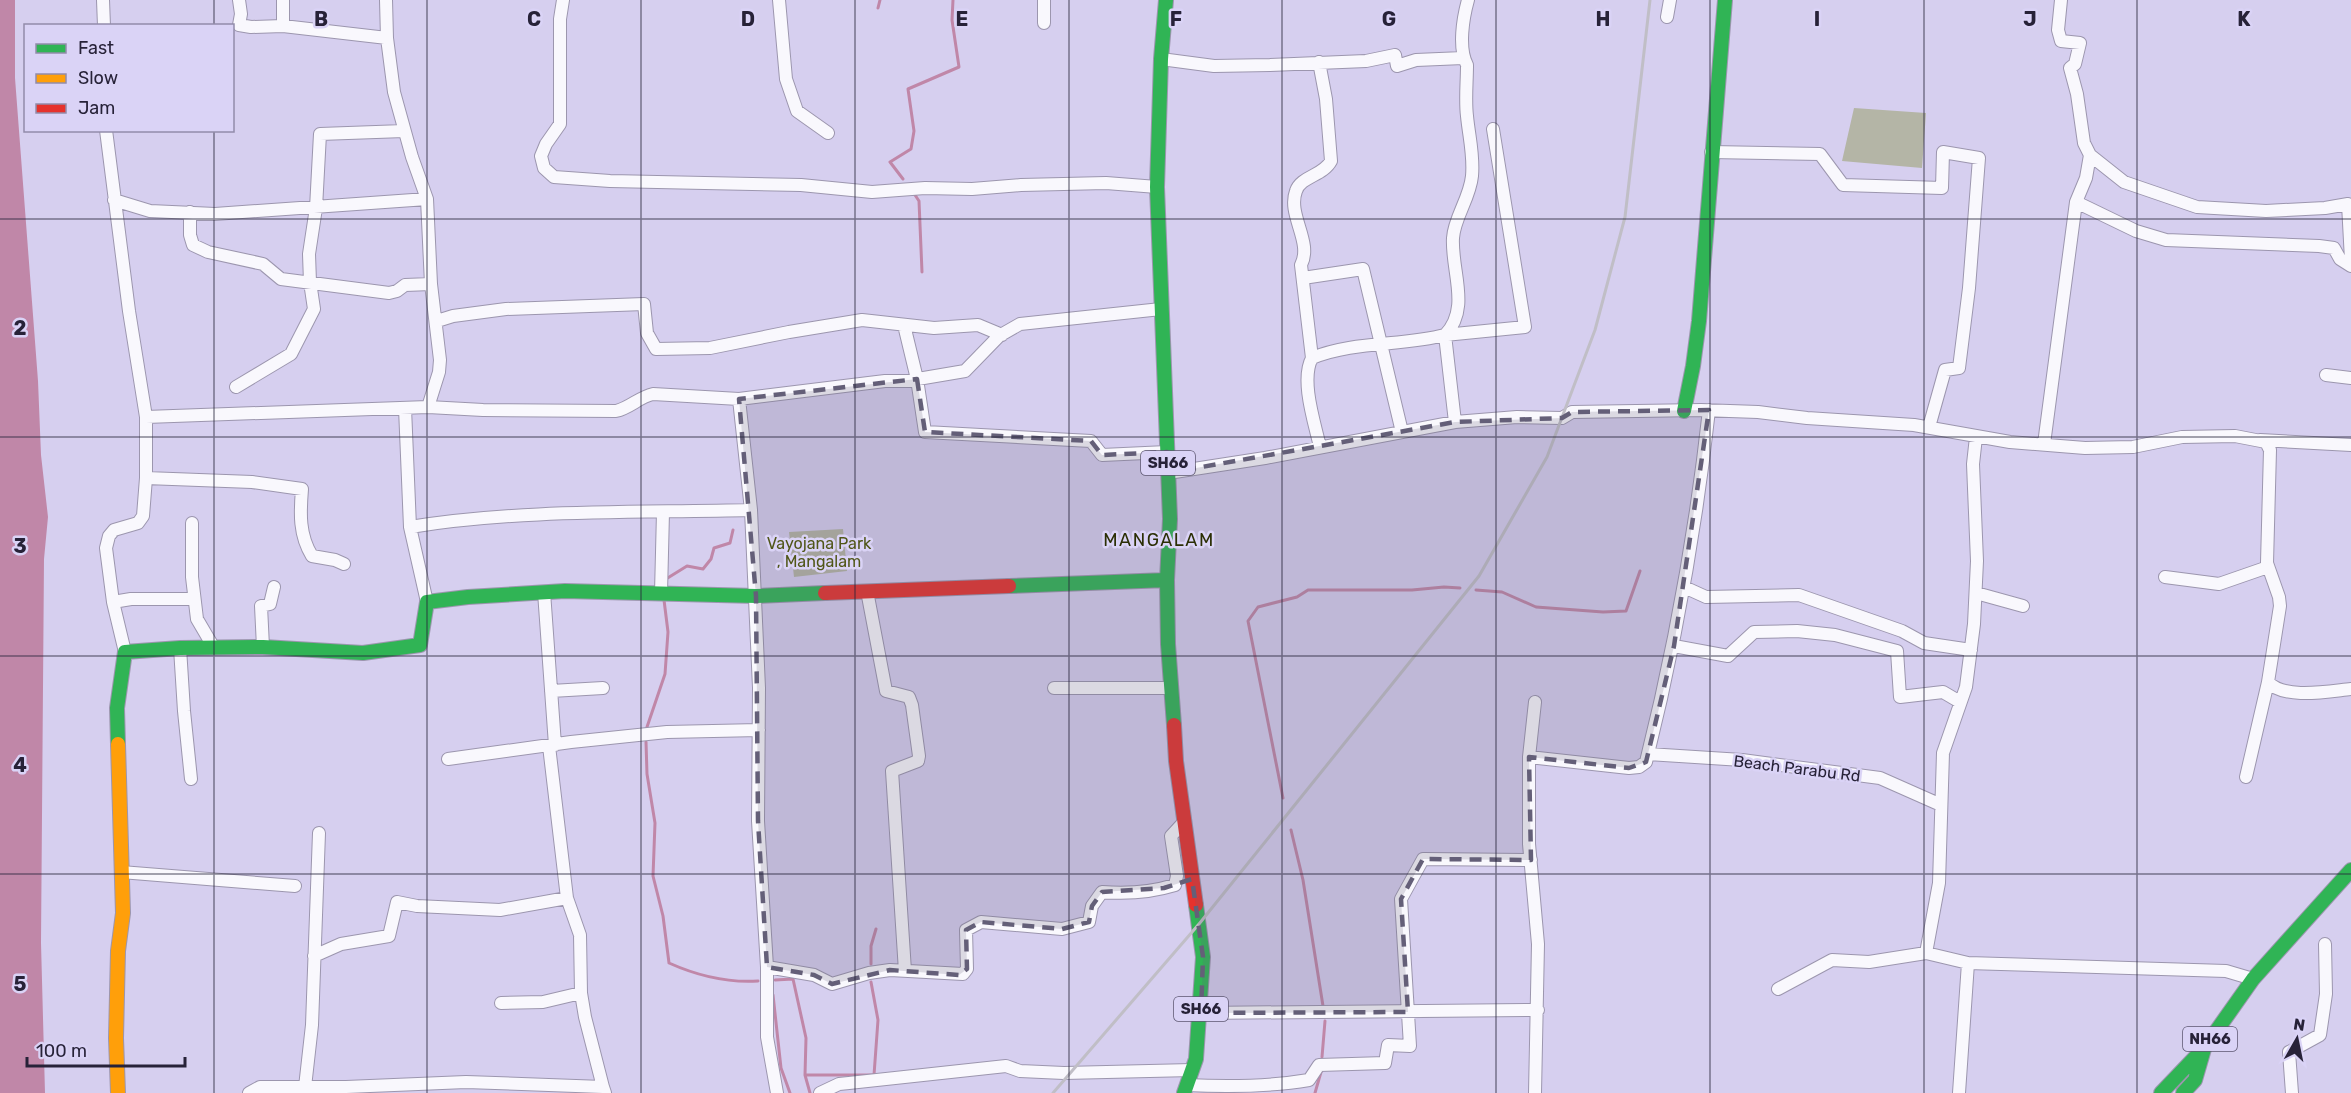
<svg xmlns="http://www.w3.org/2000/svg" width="2351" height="1093" viewBox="0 0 2351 1093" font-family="Rubik,sans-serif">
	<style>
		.green { fill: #b4b5a6 }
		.water { fill: #c087a8 }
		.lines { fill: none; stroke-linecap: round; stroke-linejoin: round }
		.stream { stroke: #c087a8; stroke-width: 3 }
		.street-casing { stroke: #9c96ae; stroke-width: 14 }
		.fast-casing { stroke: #9c96ae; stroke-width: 16 }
		.slow-casing { stroke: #9c96ae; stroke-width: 16 }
		.jam-casing { stroke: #9c96ae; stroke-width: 16 }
		.street { stroke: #f9f8fd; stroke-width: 12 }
		.fast { stroke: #30b455; stroke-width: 14 }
		.slow { stroke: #ff9f0a; stroke-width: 14 }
		.jam { stroke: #e5322d; stroke-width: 14 }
		.rail { stroke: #c0bec6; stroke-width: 3 }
		.marked { fill: #645f78; fill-opacity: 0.2; stroke: #645f78; stroke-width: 4.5; stroke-dasharray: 12 8; stroke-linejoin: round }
		.grid { fill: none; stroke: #272238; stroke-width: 1.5; stroke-opacity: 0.55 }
		.labels { text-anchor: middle; stroke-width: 5; stroke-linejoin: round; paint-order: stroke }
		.shield { fill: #dad3f6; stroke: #5d5771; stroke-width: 1.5 }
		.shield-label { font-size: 15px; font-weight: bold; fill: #272238 }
		.park-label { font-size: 16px; fill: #505618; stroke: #dad3f6 }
		.street-label { font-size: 16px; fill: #272238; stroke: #dad3f6 }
		.neighbourhood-label { font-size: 18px; letter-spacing: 1.5px; fill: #2b2f05; stroke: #dad3f6 }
		.grid-label { font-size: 20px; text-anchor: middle; font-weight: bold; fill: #272238; stroke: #dad3f6; stroke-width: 5; stroke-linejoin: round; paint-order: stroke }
	</style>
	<rect width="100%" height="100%" fill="#d6cfef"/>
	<path class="green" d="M 1854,108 L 1926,113 L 1922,168 L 1842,161 Z
		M 843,529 L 847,571 L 794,577 L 789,532 Z"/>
	<path class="water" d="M 0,0 L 15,0 L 15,78 L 38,381 L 41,455 L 48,517 L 44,559 L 41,943 L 45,1093 L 0,1093 Z"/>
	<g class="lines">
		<path class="stream" d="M 878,8 L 880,0
			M 903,179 L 890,162 L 911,149 L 914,131 L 908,89 L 959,67 L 952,20 L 953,0
			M 915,195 L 919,201 L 922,272
			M 666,579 L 687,566 L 703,569 L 711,559 L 714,548 L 730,543 L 733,530
			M 1476,590 L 1502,592 L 1536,607 L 1603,612 L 1626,611 L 1640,571
			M 647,727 L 665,674 L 668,632 L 664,600
			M 646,742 L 647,774 L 655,823 L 653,876 L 663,916 L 669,963 C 698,976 726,983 758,981
			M 1283,798 L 1248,621 L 1258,607 L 1297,597 L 1308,590 L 1412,590 L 1444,587 L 1460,588
			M 1291,830 L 1303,880 L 1323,1006
			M 871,964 L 871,946 L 876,929
			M 775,980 L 793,979 L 806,1038 L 805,1075 L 810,1093
			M 773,995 L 781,1068 L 790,1093
			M 1322,1057 L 1325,1021
			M 805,1075 L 874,1075 L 878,1020 L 871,982
			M 1315,1093 L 1321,1072"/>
		<g class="street-casing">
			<path id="street" d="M 103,0 L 104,26
				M 239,0 L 241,14 L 239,25 L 251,27 L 283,26 L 387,38
				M 283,0 L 283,26
				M 386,0 L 387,38 L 394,92 L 412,157 L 427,199 L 431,284 L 440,360 L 439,372 L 428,407
				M 563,0 L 560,19 L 560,124 L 546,144 L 541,156 L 544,168 L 554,177 L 610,181 L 801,185 L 872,192 L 925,188 L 972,189 L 1021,185 L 1106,183 L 1157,187
				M 779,0 L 786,79 L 797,111 L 828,133
				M 1667,17 L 1670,0
				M 1044,23 L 1044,0
				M 1161,59 L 1214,66 L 1270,65 L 1366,61 L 1395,55 L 1397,66 L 1416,60 L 1463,58
				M 106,130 L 129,311 L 146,417 L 146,478 L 143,516 L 138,523 L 114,530 L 109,536 L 106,548 L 113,602 L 125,652
				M 1711,152 L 1820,154 L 1843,185 L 1942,188 L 1943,152 L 1979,158 L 1969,288 L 1959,368 L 1945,370 L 1929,427
				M 2090,155 L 2124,182 L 2197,207 L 2266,211 L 2325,208 L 2348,204 L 2351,260
				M 114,200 L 150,211 L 215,214 L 427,199
				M 2076,202 L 2136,231 L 2166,240 L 2319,246 L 2334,248 L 2340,259 L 2351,266
				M 190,212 L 190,235 L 193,245 L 208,252 L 263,264 L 281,279 L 389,293 L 397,291 L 405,285 L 431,284
				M 1303,278 L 1363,269 L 1402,432
				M 437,321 L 453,316 L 506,309 L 644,304 L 647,333 L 656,349 L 710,348 L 789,332 L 862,320 L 934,328 L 978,325 L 1002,335
				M 904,325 L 917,379 L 925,432 L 1091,441 L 1102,455 L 1167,452
				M 1312,358 L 1301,265 C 1313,242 1287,215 1296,191 C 1301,176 1323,176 1331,161 L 1326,99 L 1319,62
				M 2326,375 L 2351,378
				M 236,387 L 291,354 L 314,309 L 310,282 L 309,254 L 316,208 L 320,134 L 404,131
				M 739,399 L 751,510
				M 405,408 L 410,527 L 427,602
				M 146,417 L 428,407 L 483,410 L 616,411 C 630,408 639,397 653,394 L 739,399 L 885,381 L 906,381 L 965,371 L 999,336 L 1020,324 L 1161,309
				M 1455,422 L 1445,335 L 1525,327 L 1493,129
				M 2260,440 L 2351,445
				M 2044,444 L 2076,202 L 2086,178 L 2090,155 L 2084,143 L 2077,94 L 2070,68 L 2075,64 L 2080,43 L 2061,41 L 2058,30 L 2061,0
				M 1320,447 C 1315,424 1300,380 1312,358 C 1353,341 1402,346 1445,335 C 1471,308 1451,271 1453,238 C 1454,218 1470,198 1472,176 C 1474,155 1469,137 1467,116 C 1465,100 1467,82 1467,65 C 1458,48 1463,18 1468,0
				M 1168,473 L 1265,458 L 1455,422 L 1517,417 L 1562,418 L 1572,412 L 1701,410 L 1758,412 L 1807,418 L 1914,425 L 2010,442 L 2085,448 L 2133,447 L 2182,437 L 2235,436 L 2266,442 L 2270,450 L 2267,563 L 2279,597 L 2280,606 L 2268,682 C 2284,700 2330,691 2351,689
				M 146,478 L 252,482 L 302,489 C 300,513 299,535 312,556 L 335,560 L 344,564
				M 192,523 L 192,577 L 197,619 L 214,648
				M 410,527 C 522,509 637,513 751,510 L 759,688 L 758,821 L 767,967 L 767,1037 L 777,1093
				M 2165,577 L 2219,584 L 2268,567
				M 1684,587 L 1706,597 L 1799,595 L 1902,631 L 1924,643 L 1971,650
				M 867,591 L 886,691 L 909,697 L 912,705 L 919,756 L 918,761 L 892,771 L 905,971
				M 544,592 L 555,745
				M 661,593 L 663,512
				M 1976,593 L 2023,606
				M 113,602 L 131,599 L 194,599
				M 1674,646 L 1728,656 L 1754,632 L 1797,631 L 1835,635 L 1897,651 L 1900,697 L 1943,692 L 1960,702
				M 263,647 L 261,606 L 270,604 L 274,587
				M 180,648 L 184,711 L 191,779
				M 1054,688 L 1170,688
				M 551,691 L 603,688
				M 549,746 L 567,898 L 580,935 L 581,993 L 585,1017 L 603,1087
				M 1648,754 L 1742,760 L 1880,778 L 1941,805
				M 1529,757 L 1629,768 L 1639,767 L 1646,762 C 1675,646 1696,529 1709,410
				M 448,759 L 571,742 L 667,732 L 759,730
				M 2246,777 L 2268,682
				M 121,872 L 295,886
				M 314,956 L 341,944 L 389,936 L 397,902 L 417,906 L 500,910 L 567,898
				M 1968,963 L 2226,971 L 2253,979
				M 767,967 L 814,975 L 832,984 L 869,973 L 890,970 L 963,974 L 967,969 L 966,930 L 981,922 L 1062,929 L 1089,922 L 1092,906 L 1102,892 C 1125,894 1152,892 1175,885 L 1177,876 L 1171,836 L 1183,823
				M 1778,989 L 1832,960 L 1869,962 L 1926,953
				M 501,1003 L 543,1002 L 581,993
				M 1201,1013 L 1538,1010
				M 1187,1085 C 1228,1087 1268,1087 1309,1080 L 1319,1065 L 1385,1063 L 1388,1045 L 1410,1046 L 1401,899 L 1423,859 L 1531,860
				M 305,1087 L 312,1025 L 319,833
				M 249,1093 L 260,1087 L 346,1087 L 466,1082 L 603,1087 L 605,1093
				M 820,1093 L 839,1084 L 849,1083 L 1006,1066 L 1020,1071 L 1064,1073 L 1192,1070
				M 1535,1093 L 1538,944 L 1529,844 L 1529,757 L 1535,702
				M 1959,1093 L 1968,963 L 1926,953 L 1939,883 L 1943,753 L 1966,687 L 1974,624 L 1977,561 L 1973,464 L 1976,437
				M 2292,1093 L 2289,1052 L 2320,1035 L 2326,994 L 2325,944"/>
		</g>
		<g class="fast-casing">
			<path id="fast" d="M 1166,0 L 1161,59 L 1157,187 L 1170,519 L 1167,580 L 1168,644 L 1174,725
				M 1684,411 L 1693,366 L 1699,321 L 1725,0
				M 1009,586 L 1167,580
				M 118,744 L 117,708 L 125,652 L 180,648 L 263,647 L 363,653 L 420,645 L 427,602 L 468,597 L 565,591 L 756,596 L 825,593
				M 1184,1093 L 1196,1059 L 1203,957 L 1196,905
				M 2161,1093 L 2205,1047 L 2253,979 L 2351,870
				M 2183,1093 L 2195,1080 L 2204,1049"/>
		</g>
		<g class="slow-casing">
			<path id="slow" d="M 118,1093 L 116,1038 L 118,951 L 123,913 L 118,744"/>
		</g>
		<g class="jam-casing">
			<path id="jam" d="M 825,593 L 1009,586
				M 1174,725 L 1176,761 L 1196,905"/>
		</g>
		<use href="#street" class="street"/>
		<use href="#fast" class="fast"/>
		<use href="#slow" class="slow"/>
		<use href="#jam" class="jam"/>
		<path class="rail" d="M 1053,1093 L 1199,924 L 1479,576 L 1547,457 L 1595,330 L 1625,217 L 1650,0"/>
	</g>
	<path class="marked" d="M 917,379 L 925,432 L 1091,441 L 1102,455 L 1167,452 L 1168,473 L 1455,422 L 1562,418 L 1572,412 L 1709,410 L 1674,646 L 1646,762 L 1629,768 L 1529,757 L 1531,860 L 1423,859 L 1401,899 L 1408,1012 L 1201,1013 L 1203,957 L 1192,879 L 1164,888 L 1102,892 L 1092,906 L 1089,922 L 1062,929 L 981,922 L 966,930 L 967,969 L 959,975 L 890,970 L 832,984 L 814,975 L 767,967 L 758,821 L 756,596 L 739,399 Z"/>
	<path class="grid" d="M 214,0 L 214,26M 427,0 L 427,1093M 641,0 L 641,1093M 855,0 L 855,1093M 1069,0 L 1069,1093M 1282,0 L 1282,1093M 1496,0 L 1496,1093M 1710,0 L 1710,1093M 1924,0 L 1924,1093M 2137,0 L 2137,1093M 214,130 L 214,1093M 0,219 L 2351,219M 0,437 L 2351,437M 0,656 L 2351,656M 0,874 L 2351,874"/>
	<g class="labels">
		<g class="shield">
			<rect x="1141" y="451" width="54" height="24" rx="4.5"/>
			<rect x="1174" y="997" width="54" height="24" rx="4.5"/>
			<rect x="2183" y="1027" width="54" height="24" rx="4.5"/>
		</g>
		<g class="shield-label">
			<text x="1168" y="468">SH66</text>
			<text x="1201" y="1014">SH66</text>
			<text x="2210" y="1044">NH66</text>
		</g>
		<g class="park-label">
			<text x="819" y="549">Vayojana Park<tspan x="819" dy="18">, Mangalam</tspan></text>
		</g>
		<g class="street-label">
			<text transform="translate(1797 768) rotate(7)" y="6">Beach Parabu Rd</text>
		</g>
		<g class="neighbourhood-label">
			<text x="1159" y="546">MANGALAM</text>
		</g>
	</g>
	<g class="grid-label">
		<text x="321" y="26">B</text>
		<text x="534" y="26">C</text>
		<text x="748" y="26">D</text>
		<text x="962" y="26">E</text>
		<text x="1176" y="26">F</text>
		<text x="1389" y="26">G</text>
		<text x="1603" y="26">H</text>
		<text x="1817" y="26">I</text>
		<text x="2030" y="26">J</text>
		<text x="2244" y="26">K</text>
		<text x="20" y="335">2</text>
		<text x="20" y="553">3</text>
		<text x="20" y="772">4</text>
		<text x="20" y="991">5</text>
	</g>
	<rect x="24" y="24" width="210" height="108" fill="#dad3f6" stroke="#928caa" stroke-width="1.5"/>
	<rect x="36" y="44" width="30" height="9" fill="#30b455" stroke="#928caa" stroke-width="1.5"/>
	<text x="78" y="54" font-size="18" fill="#272238">Fast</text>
	<rect x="36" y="74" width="30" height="9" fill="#ff9f0a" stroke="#928caa" stroke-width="1.5"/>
	<text x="78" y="84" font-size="18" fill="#272238">Slow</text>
	<rect x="36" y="104" width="30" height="9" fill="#e5322d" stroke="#928caa" stroke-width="1.5"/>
	<text x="78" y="114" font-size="18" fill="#272238">Jam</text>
	<g transform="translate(2297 1039) rotate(9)" stroke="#dad3f6" stroke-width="4.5" paint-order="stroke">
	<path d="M0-4.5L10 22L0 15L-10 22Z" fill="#272238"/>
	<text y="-9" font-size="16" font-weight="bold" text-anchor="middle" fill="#272238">N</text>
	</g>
	<path d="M27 1057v9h158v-9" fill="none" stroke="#272238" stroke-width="3"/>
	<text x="36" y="1057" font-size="18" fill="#272238" stroke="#dad3f6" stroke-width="4.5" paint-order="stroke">100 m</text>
</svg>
